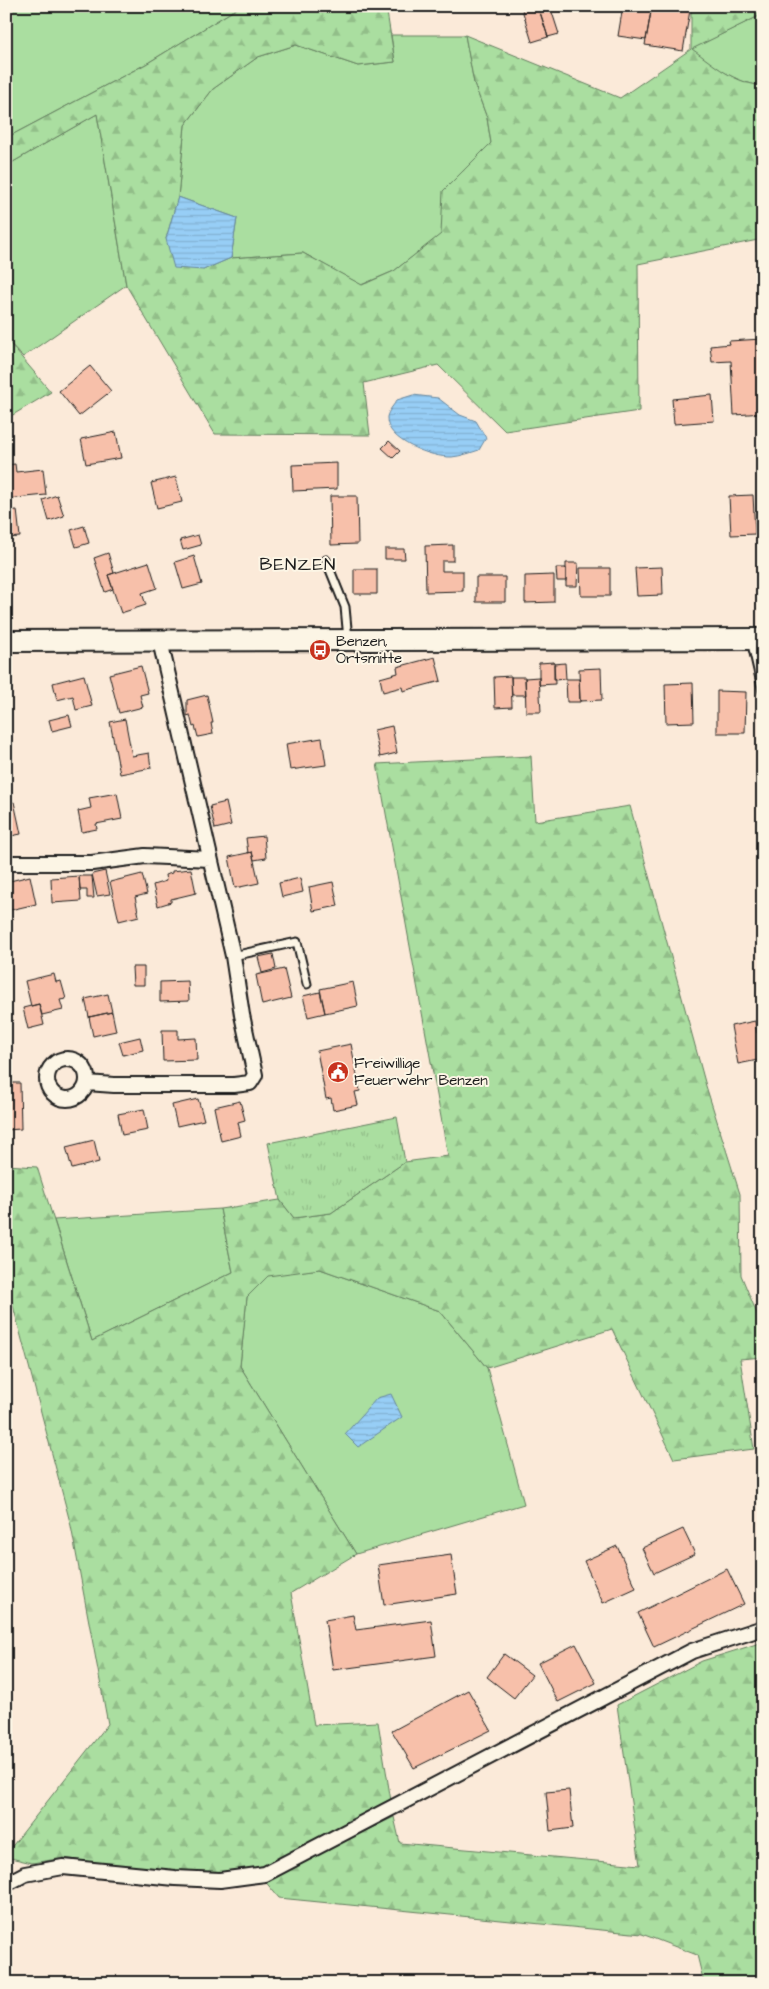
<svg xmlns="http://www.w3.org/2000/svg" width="769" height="1989" viewBox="0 0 769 1989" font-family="'Architects Daughter',sans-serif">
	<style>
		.grass { fill: #aadea0; stroke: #637d5e }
		.forest { fill: url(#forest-firs); stroke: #637d5e }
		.park { fill: url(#park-tufts); stroke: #637d5e }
		.water { fill: url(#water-rules); stroke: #66879f }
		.building { fill: #f7c0aa; stroke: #1c1c1c }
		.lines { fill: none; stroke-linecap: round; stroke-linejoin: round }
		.lane-casing { stroke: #1c1c1c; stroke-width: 11 }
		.street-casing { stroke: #1c1c1c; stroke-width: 18 }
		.secondary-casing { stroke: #1c1c1c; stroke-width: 24 }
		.lane { stroke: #fcf5e5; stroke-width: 7 }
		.street { stroke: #fcf5e5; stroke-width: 14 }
		.secondary { stroke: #fcf5e5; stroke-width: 20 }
		.labels { text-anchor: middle; stroke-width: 4; stroke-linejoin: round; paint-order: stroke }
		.poi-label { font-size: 15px; fill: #1c1c1c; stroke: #fcf5e5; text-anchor: start }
		.quarter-label { font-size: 18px; letter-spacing: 1px; fill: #1c1c1c; stroke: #fcf5e5 }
	</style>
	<defs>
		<pattern id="forest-firs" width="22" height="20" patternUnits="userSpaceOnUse" patternTransform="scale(1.25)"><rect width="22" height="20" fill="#aadea0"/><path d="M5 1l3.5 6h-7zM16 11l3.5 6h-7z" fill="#92be89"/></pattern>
		<pattern id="park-tufts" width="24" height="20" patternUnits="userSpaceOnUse" patternTransform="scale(1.25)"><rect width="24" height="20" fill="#aadea0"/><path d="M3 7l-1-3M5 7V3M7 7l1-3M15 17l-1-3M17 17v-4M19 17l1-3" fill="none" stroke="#92be89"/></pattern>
		<pattern id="water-rules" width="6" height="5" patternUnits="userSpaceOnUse" patternTransform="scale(1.25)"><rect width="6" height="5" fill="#97cef6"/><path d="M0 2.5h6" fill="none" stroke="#82b0d2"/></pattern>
	</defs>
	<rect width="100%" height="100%" fill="#fbead9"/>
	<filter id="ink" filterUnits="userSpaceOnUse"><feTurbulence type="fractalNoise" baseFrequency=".02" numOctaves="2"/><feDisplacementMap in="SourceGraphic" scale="10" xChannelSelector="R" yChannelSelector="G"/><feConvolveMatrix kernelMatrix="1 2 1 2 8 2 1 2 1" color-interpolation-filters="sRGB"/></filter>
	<g filter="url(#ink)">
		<path class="grass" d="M 6,6 L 241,6 L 146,64 L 6,138 Z
			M 763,14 L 763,86 C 732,82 715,66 691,49 Z
			M 391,35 L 465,35 L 474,83 L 487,118 L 491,143 L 444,191 L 442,234 L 394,271 L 361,285 L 303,253 L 231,258 L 237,218 L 178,197 L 185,125 L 213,89 L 258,57 L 296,45 L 358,66 L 395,62 Z
			M 97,114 L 126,285 L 23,357 L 6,339 L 6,166 Z
			M 220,1209 L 233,1272 L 92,1341 L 54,1220 Z
			M 320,1269 L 440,1311 L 487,1368 L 524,1504 L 356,1554 L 240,1366 L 247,1297 L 268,1275 Z"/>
		<path class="forest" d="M 241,6 L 386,6 L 395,62 L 358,66 L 296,45 L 258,57 L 213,89 L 185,125 L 178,197 L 166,239 L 203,270 L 231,258 L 303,253 L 362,285 L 394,271 L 441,234 L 443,191 L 491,143 L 487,118 L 474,83 L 465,35 L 620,98 L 691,49 L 691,6 L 763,6 L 763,14 L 692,49 C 716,66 732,82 763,86 L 763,239 L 638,264 L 639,411 L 505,431 L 438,365 L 364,383 L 370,435 L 215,434 L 126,285 L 97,114 L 6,166 L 6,138 L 146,64 Z
			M 6,339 L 51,392 L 6,419 Z
			M 531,756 L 535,821 L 630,806 L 706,1086 L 740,1194 L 741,1275 L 763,1328 L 763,1357 L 740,1359 L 754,1449 L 674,1459 L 612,1329 L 487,1368 L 440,1311 L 320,1269 L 268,1276 L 247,1297 L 240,1366 L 356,1554 L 291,1593 L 314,1725 L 378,1722 L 391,1801 L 268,1868 L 180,1875 L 64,1858 L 32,1863 L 6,1857 L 6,1854 L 108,1724 L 71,1526 L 6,1279 L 6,1165 L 37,1167 L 92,1341 L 233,1272 L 220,1209 L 280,1200 L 294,1218 L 331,1213 L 405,1162 L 448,1156 L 377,764 Z
			M 763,1642 L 763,1983 L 704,1983 L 697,1955 L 642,1934 L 279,1898 L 264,1880 L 394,1817 L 400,1843 L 640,1865 L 617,1705 L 702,1661 Z"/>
		<path class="park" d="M 397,1117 L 405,1162 L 331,1213 L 294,1218 L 280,1200 L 268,1143 Z"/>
		<path class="water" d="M 178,197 L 237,218 L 231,258 L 203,270 L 174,268 L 166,239 Z
			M 413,395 L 438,398 L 460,415 L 476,421 L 486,438 L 479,450 C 470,453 461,456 452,457 C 433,458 385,441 387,417 C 388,411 394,405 397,400 Z
			M 391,1394 L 402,1417 L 358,1447 L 345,1434 L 377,1398 Z"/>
		<path class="building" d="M 521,6 L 538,6 L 548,37 L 532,42 Z
			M 538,6 L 550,6 L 559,34 L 548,37 Z
			M 623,6 L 652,6 L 646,40 L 618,36 Z
			M 652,6 L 669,6 L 690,10 L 683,51 L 645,45 Z
			M 762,339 L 763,413 L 734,415 L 731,361 L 712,362 L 710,346 L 730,344 L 729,341 Z
			M 90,366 L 111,391 L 79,416 L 59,391 Z
			M 712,395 L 714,421 L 674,424 L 672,399 Z
			M 116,432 L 121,458 L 86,464 L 81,439 Z
			M 389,441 L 400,451 L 393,458 L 382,448 Z
			M 337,463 L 337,489 L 293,491 L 292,465 Z
			M 15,464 L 16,472 L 43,469 L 46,495 L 6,499 L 6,465 Z
			M 176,477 L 182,502 L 157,508 L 151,483 Z
			M 57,495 L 64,516 L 49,521 L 43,500 Z
			M 753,495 L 755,534 L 731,535 L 729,496 Z
			M 330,496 L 357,496 L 358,544 L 331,545 Z
			M 17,510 L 20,537 L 6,538 L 6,511 Z
			M 84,526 L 89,543 L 76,547 L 71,530 Z
			M 198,535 L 201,545 L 183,550 L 180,540 Z
			M 453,545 L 453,561 L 442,561 L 442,571 L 463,571 L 463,591 L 426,592 L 425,546 Z
			M 385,549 L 404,549 L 405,559 L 385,559 Z
			M 108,553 L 114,573 L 108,575 L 113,589 L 105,592 L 94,558 Z
			M 194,556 L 202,584 L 183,589 L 175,562 Z
			M 149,562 L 157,588 L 142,593 L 146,605 L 121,613 L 108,575 Z
			M 566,563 L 578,563 L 577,586 L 566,586 Z
			M 662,567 L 663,595 L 637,596 L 635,568 Z
			M 556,568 L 566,568 L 566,581 L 557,581 Z
			M 580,568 L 610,568 L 610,596 L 581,596 Z
			M 354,569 L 377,569 L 377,594 L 354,594 Z
			M 554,575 L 554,602 L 525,603 L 525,576 Z
			M 476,577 L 505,577 L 505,602 L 476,602 Z
			M 435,657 L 441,681 L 403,691 L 402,687 L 383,692 L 380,678 L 398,673 L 397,667 Z
			M 554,662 L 555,684 L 539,685 L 539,663 Z
			M 565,663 L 566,679 L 554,680 L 554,664 Z
			M 141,666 L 148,693 L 140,695 L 143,707 L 119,713 L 109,674 Z
			M 601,668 L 602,700 L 580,701 L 579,669 Z
			M 84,675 L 92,706 L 76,710 L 73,696 L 57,700 L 53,683 Z
			M 511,676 L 512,707 L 495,708 L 494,677 Z
			M 511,677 L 525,677 L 526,695 L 512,695 Z
			M 539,677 L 541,712 L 526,712 L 525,678 Z
			M 566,679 L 579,679 L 580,702 L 567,702 Z
			M 693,683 L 694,722 L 666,723 L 665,684 Z
			M 717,691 L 746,692 L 745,733 L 717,733 Z
			M 207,695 L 213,723 L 211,723 L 213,734 L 198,737 L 195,726 L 193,727 L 190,715 L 187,716 L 187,700 Z
			M 69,715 L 72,726 L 52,731 L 49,720 Z
			M 125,719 L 132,756 L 149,753 L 151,768 L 120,774 L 110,722 Z
			M 392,726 L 397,753 L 380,757 L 374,730 Z
			M 322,738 L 326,765 L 290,770 L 286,744 Z
			M 117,793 L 122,819 L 96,824 L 97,829 L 82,832 L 78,811 L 91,808 L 89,798 Z
			M 14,802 L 21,834 L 6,837 L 6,804 Z
			M 226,802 L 231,825 L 215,829 L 210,806 Z
			M 264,836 L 266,858 L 254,860 L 252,852 L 248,853 L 246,838 Z
			M 252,852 L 259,883 L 235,888 L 229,857 Z
			M 191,869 L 196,893 L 171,899 L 171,902 L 158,906 L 153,885 L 166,881 L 165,875 L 172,873 L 172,871 Z
			M 105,871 L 110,894 L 97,896 L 92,874 Z
			M 142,874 L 147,894 L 135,897 L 139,916 L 119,921 L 110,882 Z
			M 30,876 L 36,904 L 6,911 L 6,882 Z
			M 79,876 L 81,901 L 52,903 L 51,878 Z
			M 79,876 L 92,876 L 94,898 L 87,898 L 87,890 L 80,890 Z
			M 300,878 L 303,892 L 282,897 L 279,883 Z
			M 333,882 L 338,906 L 313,911 L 309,887 Z
			M 273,954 L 276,969 L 262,973 L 258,957 Z
			M 132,967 L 144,967 L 144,985 L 133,985 Z
			M 284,969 L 291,998 L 262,1005 L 256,975 Z
			M 54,974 L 56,982 L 61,981 L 66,999 L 60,1000 L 63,1010 L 42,1015 L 39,1004 L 31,1006 L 25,981 Z
			M 188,981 L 189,1001 L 160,1002 L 160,982 Z
			M 353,982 L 358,1006 L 325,1013 L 320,989 Z
			M 320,992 L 325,1013 L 308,1017 L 303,996 Z
			M 108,994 L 112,1012 L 89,1017 L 85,999 Z
			M 39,1004 L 44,1025 L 28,1029 L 23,1008 Z
			M 112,1012 L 116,1031 L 93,1036 L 89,1017 Z
			M 755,1021 L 757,1033 L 763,1032 L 763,1059 L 738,1064 L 731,1026 Z
			M 162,1030 L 178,1030 L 178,1039 L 196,1038 L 197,1060 L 163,1061 Z
			M 140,1037 L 143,1050 L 123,1055 L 119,1042 Z
			M 351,1044 L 360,1091 L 355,1092 L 358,1105 L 333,1110 L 331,1098 L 326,1099 L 317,1051 Z
			M 6,1083 L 20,1083 L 21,1129 L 6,1130 Z
			M 198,1099 L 204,1120 L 177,1126 L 172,1105 Z
			M 240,1101 L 245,1120 L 238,1122 L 241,1136 L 221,1141 L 214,1107 Z
			M 144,1109 L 148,1130 L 122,1135 L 118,1114 Z
			M 94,1140 L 99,1162 L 72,1169 L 66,1147 Z
			M 683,1529 L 695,1554 L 654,1573 L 642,1548 Z
			M 617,1546 L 636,1588 L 603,1603 L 584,1561 Z
			M 451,1555 L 457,1594 L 384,1605 L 378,1565 Z
			M 727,1569 L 744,1604 L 654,1647 L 638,1613 Z
			M 353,1615 L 356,1630 L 431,1620 L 436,1656 L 333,1670 L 325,1620 Z
			M 576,1644 L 596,1683 L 558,1702 L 538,1663 Z
			M 504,1654 L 532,1675 L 514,1698 L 487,1677 Z
			M 468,1690 L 491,1730 L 414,1768 L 392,1731 Z
			M 569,1790 L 573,1828 L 550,1831 L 546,1792 Z"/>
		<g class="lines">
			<g class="lane-casing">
				<path id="lane" d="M 326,560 L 345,607 L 348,639
					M 751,640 L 763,692
					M 233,956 L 297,942 L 307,984"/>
			</g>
			<g class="street-casing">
				<path id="street" d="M 6,863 L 92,863 L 145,856 L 210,859
					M47 1079a20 20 0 1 1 40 0a20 20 0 1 1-40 0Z
					M 87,1083 L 114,1085 L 234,1085 L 250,1083 L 255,1075 L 242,1015 L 233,956 L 160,641
					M 6,1884 L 25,1874 L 63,1867 L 175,1878 L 220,1880 L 265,1874 L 692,1651 L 763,1628"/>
			</g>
			<g class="secondary-casing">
				<path id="secondary" d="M 6,641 L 763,639"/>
			</g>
			<use href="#lane" class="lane"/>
			<use href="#street" class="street"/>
			<use href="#secondary" class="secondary"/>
		</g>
	</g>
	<defs>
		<g id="bus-disc" transform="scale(1.125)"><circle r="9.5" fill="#c8321e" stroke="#fcf5e5"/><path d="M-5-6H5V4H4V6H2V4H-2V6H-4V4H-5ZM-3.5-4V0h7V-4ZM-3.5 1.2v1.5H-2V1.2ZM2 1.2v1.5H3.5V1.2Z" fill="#fff"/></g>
		<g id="civic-disc" transform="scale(1.125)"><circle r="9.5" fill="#c8321e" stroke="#fcf5e5"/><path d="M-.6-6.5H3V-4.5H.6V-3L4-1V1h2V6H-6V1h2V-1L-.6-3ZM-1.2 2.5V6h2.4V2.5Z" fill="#fff"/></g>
	</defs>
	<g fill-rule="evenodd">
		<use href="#bus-disc" x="320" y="650"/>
		<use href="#civic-disc" x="338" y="1072"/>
	</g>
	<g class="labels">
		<g class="poi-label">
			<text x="336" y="646">Benzen,<tspan x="336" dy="17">Ortsmitte</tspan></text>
			<text x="354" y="1068">Freiwillige<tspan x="354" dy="17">Feuerwehr Benzen</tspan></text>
		</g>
		<g class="quarter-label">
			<text x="298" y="570">BENZEN</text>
		</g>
	</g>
	<rect width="769" height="1989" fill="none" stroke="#fcf5e5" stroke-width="25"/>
	<rect x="12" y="12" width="744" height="1964" fill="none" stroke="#1c1c1c" stroke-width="2" filter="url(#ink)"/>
</svg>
